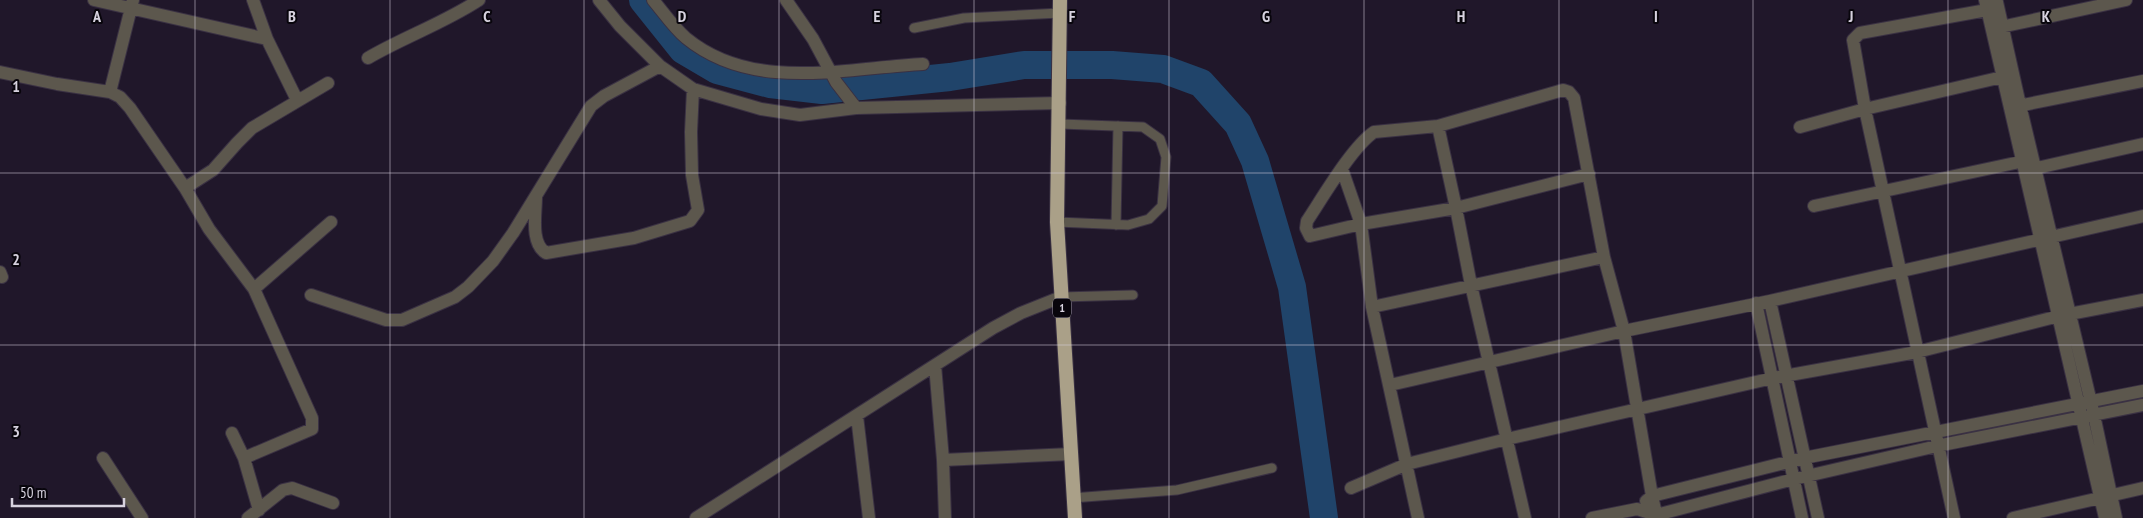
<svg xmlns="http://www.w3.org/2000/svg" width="2143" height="518" viewBox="0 0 2143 518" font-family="'PT Sans Narrow',sans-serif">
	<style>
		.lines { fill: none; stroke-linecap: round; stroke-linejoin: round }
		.river { stroke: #20446a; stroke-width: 28 }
		.service-casing { stroke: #3a3143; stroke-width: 11 }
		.minor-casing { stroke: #3a3143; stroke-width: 14 }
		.trunk-casing { stroke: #3a3143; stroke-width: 16 }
		.service { stroke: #5c574d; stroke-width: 9 }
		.minor { stroke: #5c574d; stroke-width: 12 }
		.trunk { stroke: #aaa088; stroke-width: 14 }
		.grid { fill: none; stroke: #d7d2df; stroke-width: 1; stroke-opacity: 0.55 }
		.labels { text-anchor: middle; stroke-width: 4; stroke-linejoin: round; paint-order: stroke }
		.shield { fill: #08050c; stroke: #9994a0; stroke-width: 1 }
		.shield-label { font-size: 12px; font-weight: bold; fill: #d7d2df }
		.grid-label { font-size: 16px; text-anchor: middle; font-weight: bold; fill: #d7d2df; stroke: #08050c; stroke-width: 4; stroke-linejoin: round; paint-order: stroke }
	</style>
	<rect width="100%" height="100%" fill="#20172a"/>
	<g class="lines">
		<path class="river" d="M 643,0 L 683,50 L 717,70 L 770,84 L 822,90 L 950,77 L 1024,65 L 1112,65 L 1163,69 L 1201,83 L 1238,124 L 1255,161 L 1292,287 L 1324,518"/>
		<g class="service-casing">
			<path id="service" d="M 914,28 L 964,18 L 1060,13
				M 1057,222 L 1128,225 L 1149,219 L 1162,206 L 1166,157 L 1160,139 L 1143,127 L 1060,124
				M 1116,225 L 1118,126
				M 1061,297 L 1133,295
				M 1072,498 L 1177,490 L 1272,468"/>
		</g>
		<g class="minor-casing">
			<path id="minor" d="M 94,0 L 267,39 L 297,100
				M 253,0 L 267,39
				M 599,0 L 620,26 L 660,66 L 693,89 L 761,109 L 800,115 L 856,108 L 1060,103
				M 653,0 C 664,13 673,27 686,38 C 753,93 845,68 923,64
				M 786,0 L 813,39 L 836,82 L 856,108
				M 1985,0 L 2105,518
				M 1997,2 L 2020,105 L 2094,415 L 2116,518
				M 1996,28 L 2126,0
				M 368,58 C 404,37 444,23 479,0
				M 0,72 L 57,84 L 110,92 L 133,0
				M 110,92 L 120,97 L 130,108 L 185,188 L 209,229 L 254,289
				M 2013,107 L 2143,81
				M 1438,126 L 1456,208 L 1589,174
				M 1800,127 L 1865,109 L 2011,75
				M 1342,169 L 1361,224 L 1372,307 L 1418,518
				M 2028,170 L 2143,144
				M 185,188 L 213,170 L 237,143 L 252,128 L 328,83
				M 536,197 C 536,214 530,243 546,253 L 634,238 L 690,221 L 698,210 L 692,175 L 691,132 L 693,89
				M 1814,206 L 2029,160
				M 0,272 L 2,277
				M 311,295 L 386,320 L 402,320 L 455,297 L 468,287 L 493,261 L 513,233 L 591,106 L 604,96 L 660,66
				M 1770,301 L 1818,518
				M 1756,303 L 1802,518
				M 1372,307 L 1604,257
				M 935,365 L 943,460 L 945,518
				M 1390,385 L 1624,331 L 1770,301 L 2143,216
				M 857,416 L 869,518
				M 232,433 L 244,458 L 259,510
				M 103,458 L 142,518
				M 244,458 L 312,429 L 312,418 L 254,289 L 331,222
				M 943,460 L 1071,454
				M 1351,488 L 1407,464 L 1507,439 L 1773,378 L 1917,352 L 2059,316 L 2143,300
				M 1646,501 L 1652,496 L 1804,458 L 2143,391
				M 248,518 L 283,490 L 292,488 L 333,503
				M 696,518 L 993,328 L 1021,313 L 1061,297
				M 1525,518 L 1471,285 L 1456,208 L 1361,224 L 1310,236 L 1306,228 L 1307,221 C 1323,197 1352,147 1374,132 L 1438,126 L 1563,90 L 1569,92 L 1574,98 L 1604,257 L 1624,331 L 1652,496 L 1657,518
				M 1592,518 L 1637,509 L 1656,515 L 1794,479 L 1937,446 L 2143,405
				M 1954,518 L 1865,109 L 1853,40 L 1860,33 L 1998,8
				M 2013,518 L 2143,488"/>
		</g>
		<g class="trunk-casing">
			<path id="trunk" d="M 1060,0 L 1057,222 L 1075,518"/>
		</g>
		<use href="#service" class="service"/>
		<use href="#minor" class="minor"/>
		<use href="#trunk" class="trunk"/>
	</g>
	<path class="grid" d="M 195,0 L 195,518M 390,0 L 390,518M 584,0 L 584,518M 779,0 L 779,518M 974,0 L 974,518M 1169,0 L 1169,518M 1364,0 L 1364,518M 1559,0 L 1559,518M 1753,0 L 1753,518M 1948,0 L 1948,518M 0,173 L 2143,173M 0,345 L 2143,345"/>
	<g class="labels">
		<rect class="shield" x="1053" y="298.5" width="18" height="19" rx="4"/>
		<g class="shield-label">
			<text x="1062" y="312">1</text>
		</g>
	</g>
	<g class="grid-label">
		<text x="97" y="22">A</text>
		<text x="292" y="22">B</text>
		<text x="487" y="22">C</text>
		<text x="682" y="22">D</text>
		<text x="877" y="22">E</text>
		<text x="1072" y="22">F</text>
		<text x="1266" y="22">G</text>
		<text x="1461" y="22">H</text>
		<text x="1656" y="22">I</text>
		<text x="1851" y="22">J</text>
		<text x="2046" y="22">K</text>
		<text x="16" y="92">1</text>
		<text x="16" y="265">2</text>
		<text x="16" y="437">3</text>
	</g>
	<path d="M12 498v8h112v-8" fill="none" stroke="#d7d2df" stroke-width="2.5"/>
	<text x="20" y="498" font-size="15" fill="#d7d2df" stroke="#08050c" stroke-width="4" paint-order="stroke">50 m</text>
</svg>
